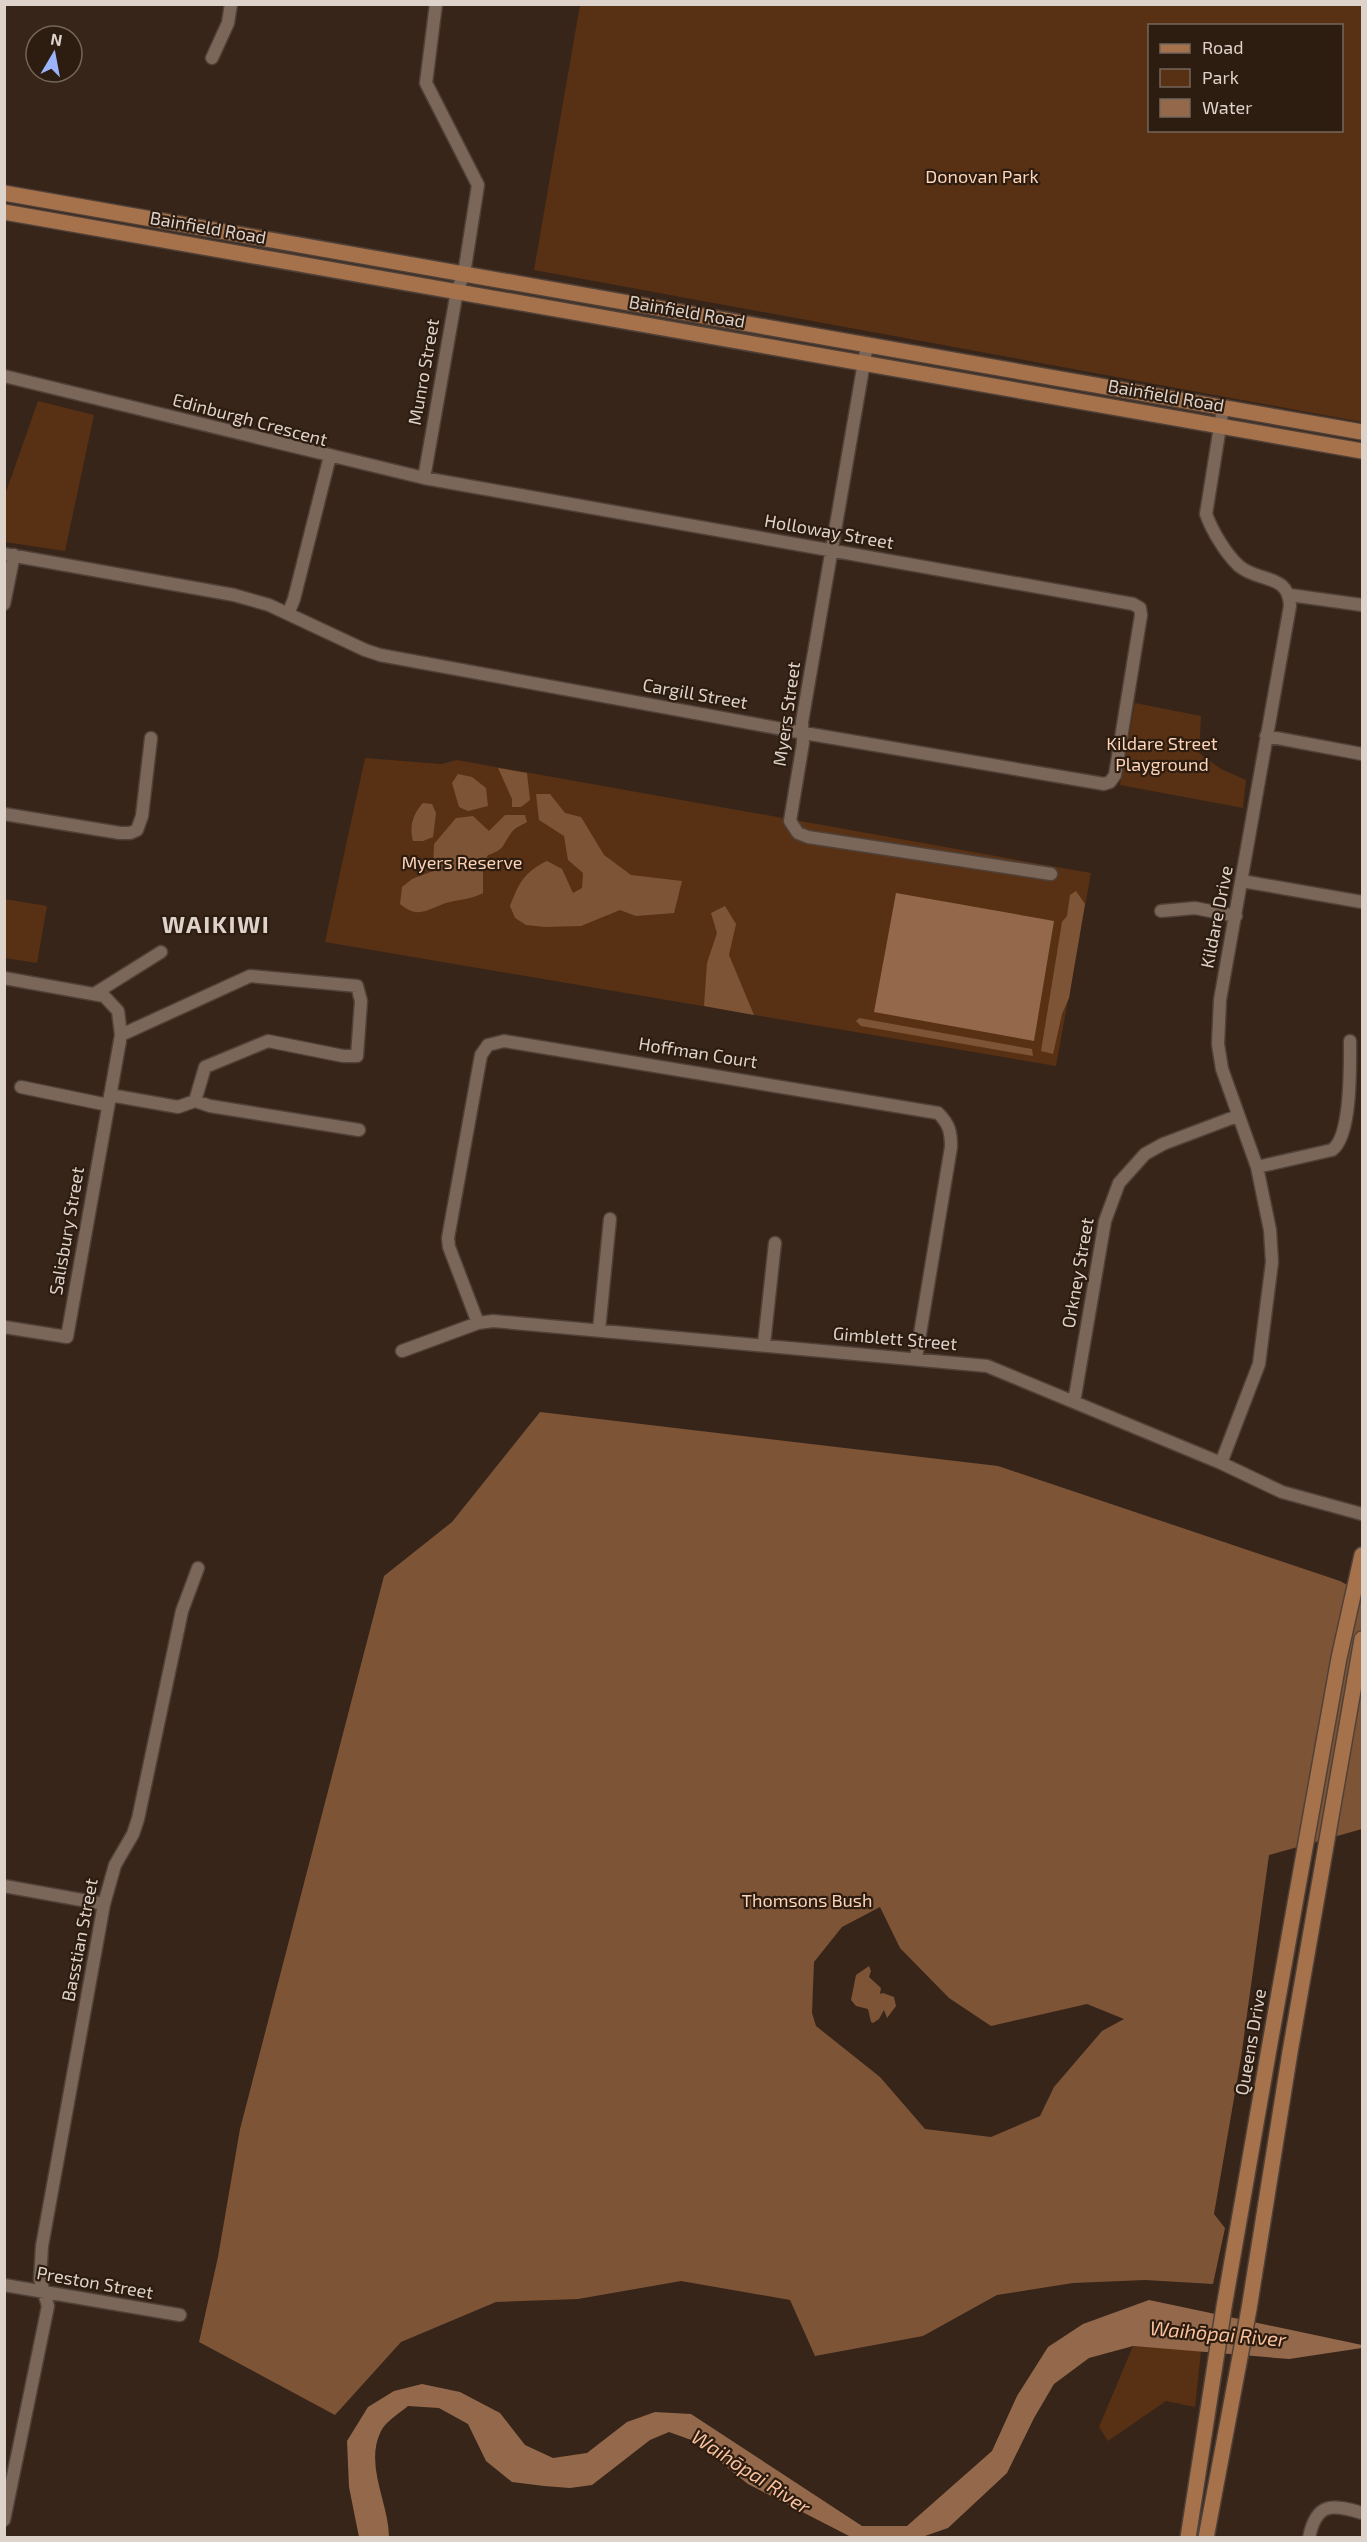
<svg xmlns="http://www.w3.org/2000/svg" width="1367" height="2542" viewBox="0 0 1367 2542" font-family="'Exo 2',sans-serif">
	<style>
		.green { fill: #583114; fill-rule: evenodd }
		.forest { fill: #7e5437; fill-rule: evenodd }
		.water { fill: #94694b }
		.lines { fill: none; stroke-linecap: round; stroke-linejoin: round }
		.minor-casing { stroke: #504138; stroke-width: 15 }
		.major-casing { stroke: #504138; stroke-width: 18 }
		.minor { stroke: #7b6759; stroke-width: 12 }
		.major { stroke: #a6724c; stroke-width: 15 }
		.labels { text-anchor: middle; stroke-width: 4.5; stroke-linejoin: round; paint-order: stroke }
		.park-label { font-size: 18px; fill: #fed4b8; stroke: #2d1c10 }
		.street-label { font-size: 18px; fill: #ded3cb; stroke: #2d1c10 }
		.water-label { font-size: 20px; font-style: italic; fill: #f9c19d; stroke: #2d1c10 }
		.district-label { font-size: 24px; font-weight: bold; letter-spacing: 1.5px; fill: #ded3cb; stroke: #2d1c10 }
	</style>
	<rect width="100%" height="100%" fill="#37251a"/>
	<path class="green" d="M 580,5 L 1362,5 L 1362,422 L 534,270 ZM 1150,26 L 1342,26 L 1342,130 L 1150,130 Z
		M 38,401 L 94,415 L 65,551 L 5,542 L 5,495 Z
		M 1135,703 L 1201,716 L 1199,753 L 1221,769 L 1246,780 L 1243,808 L 1120,785 Z
		M 365,758 L 441,764 L 457,760 L 1091,873 L 1056,1066 L 325,942 Z
		M 4,899 L 47,906 L 37,963 L 5,958 Z
		M 1133,2346 L 1201,2351 L 1195,2407 L 1166,2401 L 1108,2441 L 1099,2427 Z"/>
	<path class="forest" d="M 498,768 L 527,773 L 530,800 L 521,807 L 512,807 L 512,799 Z
		M 458,774 L 472,777 L 486,788 L 488,806 L 468,811 L 459,807 L 452,783 Z
		M 536,794 L 550,794 L 565,813 L 581,817 L 604,855 L 631,875 L 682,881 L 674,913 L 636,916 L 620,910 L 581,926 L 545,927 L 526,925 L 515,918 L 510,906 C 519,883 524,872 547,861 L 562,869 L 573,893 L 582,888 L 583,873 L 568,860 L 564,836 L 539,820 Z
		M 423,803 L 432,804 L 436,813 L 433,837 L 423,841 L 413,841 C 409,826 413,814 423,803 Z
		M 505,815 L 525,815 L 527,822 C 522,825 514,828 511,833 C 502,846 504,850 488,855 L 483,863 L 483,893 C 472,899 462,899 450,902 C 429,907 420,921 400,904 L 402,887 L 412,879 L 433,871 L 434,844 L 456,818 L 473,816 L 489,831 Z
		M 1076,891 L 1085,904 L 1069,998 L 1062,1014 L 1053,1054 L 1041,1051 L 1062,922 L 1067,916 L 1070,895 Z
		M 725,906 L 736,924 L 729,955 L 754,1015 L 704,1006 L 707,963 L 717,933 L 711,913 Z
		M 859,1018 L 1032,1049 L 1033,1056 L 861,1026 L 856,1021 Z
		M 540,1412 L 998,1466 L 1340,1581 L 1362,1593 L 1362,1829 L 1269,1855 L 1241,2058 L 1214,2214 L 1225,2228 L 1213,2284 L 1145,2280 L 1073,2283 L 997,2295 L 923,2336 L 815,2356 L 790,2300 L 681,2281 L 578,2299 L 496,2302 L 401,2342 L 335,2415 L 199,2342 L 218,2257 L 240,2129 L 384,1576 L 452,1522 ZM 880,1907 L 900,1948 L 949,1998 L 991,2026 L 1087,2004 L 1124,2019 L 1102,2031 L 1054,2087 L 1040,2116 L 991,2137 L 925,2129 L 880,2077 L 816,2026 L 812,2013 L 814,1962 L 842,1927 Z
		M 869,1966 L 871,1971 L 869,1977 L 881,1988 L 880,1994 L 883,1993 L 894,1997 L 896,2006 L 887,2018 L 884,2010 L 879,2019 L 873,2023 L 871,2022 L 868,2009 L 856,2006 L 851,2000 L 856,1975 Z"/>
	<path class="water" d="M 896,893 L 1054,921 L 1034,1041 L 874,1012 Z
		M 1149,2300 L 1362,2345 L 1362,2348 L 1289,2359 L 1133,2346 L 1089,2358 L 1054,2384 L 1034,2418 L 1007,2473 L 948,2528 L 922,2537 L 851,2537 L 748,2484 L 694,2441 L 669,2432 L 650,2440 L 592,2485 L 570,2488 L 544,2486 L 512,2482 L 486,2461 L 468,2424 L 439,2408 L 408,2406 C 400,2413 385,2422 381,2431 C 364,2465 389,2503 389,2537 L 359,2537 L 349,2487 L 347,2441 L 368,2407 L 394,2391 L 422,2384 L 460,2392 L 500,2413 L 525,2445 L 553,2458 L 587,2453 L 627,2422 L 655,2412 L 691,2414 L 862,2526 L 907,2526 L 992,2451 L 1017,2396 L 1048,2347 L 1083,2324 Z"/>
	<g class="lines">
		<g class="minor-casing">
			<path id="minor" d="M 212,58 L 228,23 L 231,4
				M 867,345 L 802,722 L 803,743 L 790,821 L 798,833 L 808,837 L 1051,874
				M 4,376 L 424,478 L 1133,604 L 1140,608 L 1141,615 L 1115,775 L 1110,782 L 1104,784 L 804,733 L 380,655 L 365,650 L 269,605 L 234,595 L 4,554
				M 424,478 L 457,291 L 464,274 L 478,185 L 426,83 L 436,4
				M 1290,595 L 1362,605
				M 4,604 L 14,555
				M 288,614 L 294,599 L 330,456
				M 1266,736 L 1362,754
				M 4,814 L 120,833 L 130,833 L 137,830 L 142,816 L 151,738
				M 1242,881 L 1362,902
				M 1161,911 L 1195,908 L 1236,916
				M 4,978 L 104,996 L 118,1011 L 121,1035 L 67,1337 L 4,1327
				M 94,994 L 161,952
				M 121,1035 L 250,976 L 357,986 L 361,1001 L 357,1056 L 343,1056 L 268,1041 L 205,1067 L 195,1101
				M 21,1087 L 108,1105
				M 110,1095 L 178,1107 L 195,1101 L 210,1106 L 359,1130
				M 1257,1167 L 1332,1150 C 1352,1136 1350,1065 1350,1041
				M 478,1323 L 449,1247 L 448,1238 L 481,1055 L 488,1045 L 504,1041 L 938,1113 C 949,1124 951,1131 951,1147 L 916,1358
				M 599,1330 L 610,1219
				M 764,1344 L 775,1243
				M 402,1351 L 478,1323 L 493,1321 L 987,1366 L 1221,1463 L 1282,1492 L 1362,1514
				M 1074,1402 L 1105,1221 L 1119,1183 L 1145,1154 L 1163,1144 L 1237,1116
				M 1221,1463 L 1259,1364 L 1272,1262 L 1270,1230 L 1257,1167 L 1222,1069 L 1218,1044 L 1220,1000 L 1290,606 C 1289,573 1259,583 1239,566 C 1226,554 1212,531 1206,514 L 1223,408
				M 4,1886 L 104,1904
				M 4,2285 L 180,2315
				M 4,2520 L 48,2306 L 40,2279 L 42,2246 L 104,1904 L 115,1865 L 133,1834 L 138,1819 L 182,1611 L 198,1568
				M 1309,2538 C 1316,2502 1332,2504 1362,2513"/>
		</g>
		<g class="major-casing">
			<path id="major" d="M 4,193 L 1362,432
				M 4,212 L 1362,451
				M 1188,2538 L 1224,2307 L 1269,2049 L 1339,1658 L 1362,1555
				M 1206,2538 L 1249,2309 L 1290,2052 L 1362,1639"/>
		</g>
		<use href="#minor" class="minor"/>
		<use href="#major" class="major"/>
	</g>
	<g class="labels">
		<g class="park-label">
			<text x="982" y="183">Donovan Park</text>
			<text x="1162" y="750">Kildare Street<tspan x="1162" dy="21">Playground</tspan></text>
			<text x="462" y="869">Myers Reserve</text>
			<text x="807" y="1907">Thomsons Bush</text>
		</g>
		<g class="street-label">
			<text transform="translate(208 228) rotate(10)" y="6">Bainfield Road</text>
			<text transform="translate(687 312) rotate(10)" y="6">Bainfield Road</text>
			<text transform="translate(424 372) rotate(-80)" y="6">Munro Street</text>
			<text transform="translate(1166 396) rotate(10)" y="6">Bainfield Road</text>
			<text transform="translate(250 420) rotate(15)" y="6">Edinburgh Crescent</text>
			<text transform="translate(829 532) rotate(10)" y="6">Holloway Street</text>
			<text transform="translate(695 694) rotate(10)" y="6">Cargill Street</text>
			<text transform="translate(787 714) rotate(-82)" y="6">Myers Street</text>
			<text transform="translate(1217 917) rotate(-79)" y="6">Kildare Drive</text>
			<text transform="translate(698 1053) rotate(9)" y="6">Hoffman Court</text>
			<text transform="translate(67 1231) rotate(-80)" y="6">Salisbury Street</text>
			<text transform="translate(1078 1273) rotate(-80)" y="6">Orkney Street</text>
			<text transform="translate(895 1339) rotate(5)" y="6">Gimblett Street</text>
			<text transform="translate(80 1940) rotate(-79)" y="6">Basstian Street</text>
			<text transform="translate(1251 2042) rotate(-80)" y="6">Queens Drive</text>
			<text transform="translate(95 2283) rotate(10)" y="6">Preston Street</text>
		</g>
		<g class="water-label">
			<text transform="translate(1218 2334) rotate(5)" y="7">Waihōpai River</text>
			<text transform="translate(751 2472) rotate(33)" y="7">Waihōpai River</text>
		</g>
		<g class="district-label">
			<text x="216" y="933">WAIKIWI</text>
		</g>
	</g>
	<rect width="1367" height="2542" fill="none" stroke="#ded3cb" stroke-width="12"/>
	<rect x="1148" y="24" width="195" height="108" fill="#2d1c10" stroke="#74655b" stroke-width="1.5"/>
	<rect x="1160" y="44" width="30" height="9" fill="#a6724c" stroke="#74655b" stroke-width="1.5"/>
	<text x="1202" y="54" font-size="18" fill="#ded3cb">Road</text>
	<rect x="1160" y="69" width="30" height="18" fill="#583114" stroke="#74655b" stroke-width="1.5"/>
	<text x="1202" y="84" font-size="18" fill="#ded3cb">Park</text>
	<rect x="1160" y="99" width="30" height="18" fill="#94694b" stroke="#74655b" stroke-width="1.5"/>
	<text x="1202" y="114" font-size="18" fill="#ded3cb">Water</text>
	<g transform="translate(54 54) rotate(10)"><circle r="28" fill="#2d1c10" stroke="#74655b" stroke-width="1.5"/>
	<path d="M0-4.5L10 22L0 15L-10 22Z" fill="#9cb4fd"/>
	<text y="-9" font-size="16" font-weight="bold" text-anchor="middle" fill="#ded3cb">N</text>
	</g>
</svg>
